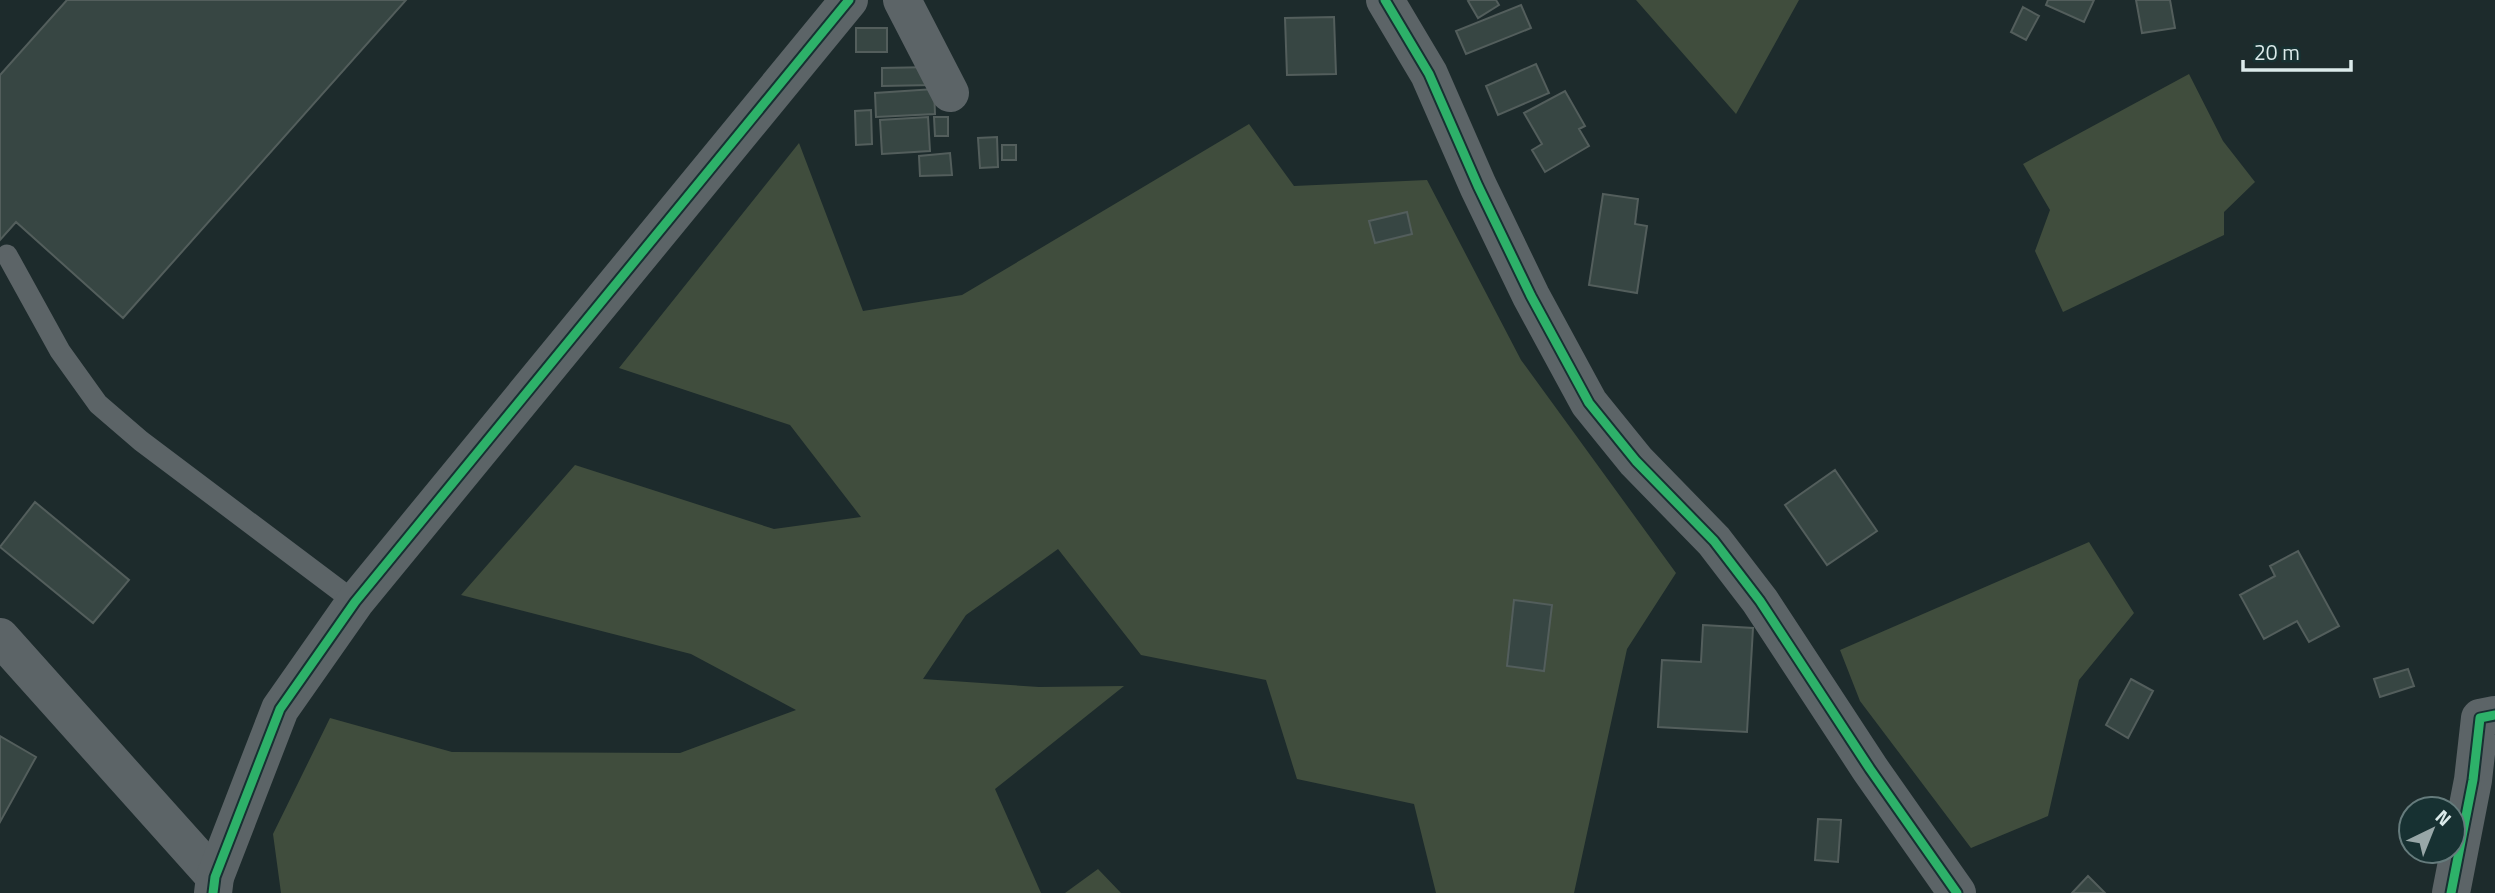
<svg xmlns="http://www.w3.org/2000/svg" width="2495" height="893" viewBox="0 0 2495 893" font-family="'Titillium Web',sans-serif">
	<style>
		.green { fill: #404d3d }
		.building { fill: #374643; stroke: #535e5c; stroke-width: 2 }
		.lines { fill: none; stroke-linecap: round; stroke-linejoin: round }
		.service { stroke: #5c6467; stroke-width: 21 }
		.minor { stroke: #5c6467; stroke-width: 38 }
		.tertiary { stroke: #5c6467; stroke-width: 38 }
		.cycleway-casing { stroke: #173132; stroke-width: 13 }
		.cycleway { stroke: #2db169; stroke-width: 9 }
	</style>
	<rect width="100%" height="100%" fill="#1d2b2c"/>
	<path class="green" d="M 1636,0 L 1799,0 L 1736,114 Z
		M 2189,74 L 2223,141 L 2255,182 L 2224,212 L 2224,235 L 2063,312 L 2035,251 L 2050,210 L 2023,164 Z
		M 1249,124 L 1294,186 L 1427,180 L 1521,360 L 1676,573 L 1627,649 L 1574,893 L 1436,893 L 1414,804 L 1297,779 L 1266,680 L 1141,655 L 1058,549 L 966,615 L 923,679 L 1039,687 L 1124,686 L 995,789 L 1041,893 L 281,893 L 273,834 L 330,718 L 452,752 L 680,753 L 796,710 L 691,654 L 461,595 L 575,465 L 774,529 L 861,517 L 790,425 L 619,368 L 799,143 L 863,311 L 962,295 Z
		M 2089,542 L 2134,613 L 2079,680 L 2048,816 L 1971,848 L 1860,701 L 1840,650 Z
		M 1098,869 L 1121,893 L 1065,893 Z"/>
	<path class="building" d="M 67,0 L 406,0 L 123,318 L 16,222 L 0,240 L 0,75 Z
		M 1470,0 L 1496,0 L 1499,5 L 1478,18 L 1468,1 Z
		M 2048,0 L 2094,0 L 2084,22 L 2046,5 Z
		M 2136,0 L 2170,0 L 2175,28 L 2142,33 Z
		M 1521,5 L 1531,28 L 1466,54 L 1456,31 Z
		M 2023,7 L 2039,16 L 2026,40 L 2011,32 Z
		M 1334,17 L 1336,74 L 1287,75 L 1285,18 Z
		M 856,28 L 887,28 L 887,52 L 856,52 Z
		M 1536,64 L 1549,93 L 1498,115 L 1486,86 Z
		M 932,67 L 933,85 L 882,86 L 882,68 Z
		M 934,89 L 935,114 L 876,117 L 875,93 Z
		M 1565,91 L 1585,126 L 1579,129 L 1589,146 L 1545,172 L 1532,150 L 1542,144 L 1524,113 Z
		M 871,110 L 872,144 L 856,145 L 855,111 Z
		M 928,117 L 930,151 L 882,154 L 880,120 Z
		M 934,117 L 948,117 L 948,136 L 935,136 Z
		M 997,137 L 998,167 L 980,168 L 978,138 Z
		M 1002,145 L 1016,145 L 1016,160 L 1002,160 Z
		M 950,153 L 952,175 L 920,176 L 919,156 Z
		M 1603,194 L 1638,199 L 1635,224 L 1647,226 L 1637,293 L 1589,285 Z
		M 1407,212 L 1412,234 L 1375,243 L 1369,221 Z
		M 1835,470 L 1877,531 L 1827,565 L 1785,505 Z
		M 35,502 L 129,580 L 93,623 L 0,547 Z
		M 2298,551 L 2339,626 L 2309,642 L 2297,621 L 2264,639 L 2240,595 L 2275,576 L 2270,566 Z
		M 1514,600 L 1552,605 L 1544,671 L 1507,666 Z
		M 1703,625 L 1753,628 L 1747,732 L 1658,727 L 1662,660 L 1701,662 Z
		M 2408,669 L 2414,686 L 2380,697 L 2374,679 Z
		M 2131,679 L 2153,691 L 2128,738 L 2106,725 Z
		M 0,736 L 36,757 L 0,822 Z
		M 1818,819 L 1841,820 L 1838,862 L 1815,860 Z
		M 2088,876 L 2105,893 L 2072,893 Z"/>
	<g class="lines">
		<path class="service" d="M 7,255 L 60,351 L 98,404 L 141,441 L 355,602"/>
		<path class="minor" d="M 902,0 L 950,93
			M 1385,0 L 1429,74 L 1478,186 L 1531,296 L 1589,403 L 1636,461 L 1714,541 L 1760,601 L 1870,769 L 1957,893
			M 0,637 L 215,877
			M 2451,893 L 2473,780 L 2480,718 L 2495,715"/>
		<path class="tertiary" d="M 213,893 L 215,877 L 280,709 L 355,602 L 849,0"/>
		<g class="cycleway-casing">
			<path id="cycleway" d="M 1385,0 L 1429,74 L 1478,186 L 1531,296 L 1589,403 L 1636,461 L 1714,541 L 1760,601 L 1870,769 L 1957,893
				M 213,893 L 215,877 L 280,709 L 355,602 L 849,0
				M 2451,893 L 2473,780 L 2480,718 L 2495,715"/>
		</g>
		<use href="#cycleway" class="cycleway"/>
	</g>
	<g transform="translate(2432 830) rotate(43)"><circle r="33" fill="#173132" stroke="#657b7c" stroke-width="2"/>
	<path d="M0-5L12 26L0 18L-12 26Z" fill="#98a7a8"/>
	<text y="-10" font-size="19" font-weight="bold" text-anchor="middle" fill="#dbeaea">N</text>
	</g>
	<path d="M2243 60v10h108v-10" fill="none" stroke="#dbeaea" stroke-width="3.5"/>
	<text x="2254" y="60" font-size="21" fill="#dbeaea" stroke="#173132" stroke-width="5" paint-order="stroke">20 m</text>
</svg>
